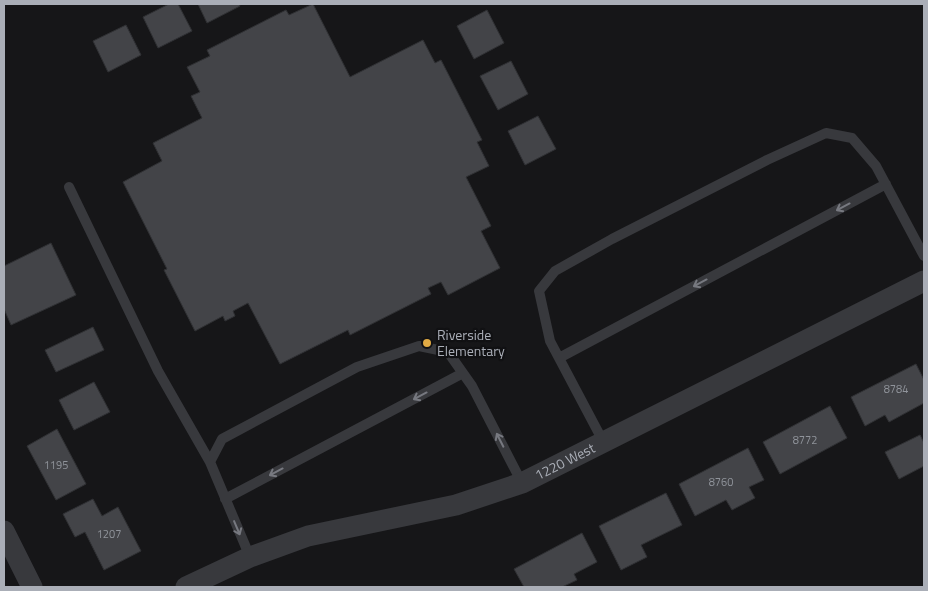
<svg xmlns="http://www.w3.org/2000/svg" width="928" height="591" viewBox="0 0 928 591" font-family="'Titillium Web',sans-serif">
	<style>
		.building { fill: #434448; stroke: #303134 }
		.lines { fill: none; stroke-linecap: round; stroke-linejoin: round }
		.lane { stroke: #38393d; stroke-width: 10 }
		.street { stroke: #38393d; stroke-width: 21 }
		.oneway { stroke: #777980 }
		.poi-dot { fill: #e2ab44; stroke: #111113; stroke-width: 2 }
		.labels { text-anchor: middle; stroke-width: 4.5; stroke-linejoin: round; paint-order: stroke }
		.number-label { font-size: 11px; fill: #90949b }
		.poi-label { font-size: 14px; fill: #aaaeb7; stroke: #111113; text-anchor: start }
		.street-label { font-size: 14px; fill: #aaaeb7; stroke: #111113 }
	</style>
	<rect width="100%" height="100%" fill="#161618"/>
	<path class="building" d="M 169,4 L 178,4 L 192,31 L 158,48 L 143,17 Z
		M 198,4 L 239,4 L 240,6 L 207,23 Z
		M 313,4 L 350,77 L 423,40 L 435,63 L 441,60 L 482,140 L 477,142 L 489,166 L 466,177 L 491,226 L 481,231 L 500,268 L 448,295 L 441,282 L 428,288 L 431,294 L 350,335 L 348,330 L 280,364 L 248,303 L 233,311 L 235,316 L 225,321 L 223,316 L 195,331 L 164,270 L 167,269 L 123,182 L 162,161 L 153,143 L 202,118 L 191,96 L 200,92 L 187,67 L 210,56 L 207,50 L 286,10 L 289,15 Z
		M 487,10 L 504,43 L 474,59 L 457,26 Z
		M 126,25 L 141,55 L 108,72 L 93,41 Z
		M 511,61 L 528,94 L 498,110 L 480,76 Z
		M 538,116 L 556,149 L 525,165 L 508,131 Z
		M 51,243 L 76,295 L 11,325 L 4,309 L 4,266 Z
		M 93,327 L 104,350 L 56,372 L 45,350 Z
		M 916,364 L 924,380 L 924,403 L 889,422 L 885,415 L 865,426 L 851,397 Z
		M 94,382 L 110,412 L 74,430 L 59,400 Z
		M 830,406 L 847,438 L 780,474 L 763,442 Z
		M 57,429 L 86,484 L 56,500 L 27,446 Z
		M 920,435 L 924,443 L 924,466 L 899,479 L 885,452 Z
		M 748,448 L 764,480 L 749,487 L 755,498 L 732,510 L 726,500 L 695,516 L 679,484 Z
		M 666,493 L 682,525 L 641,545 L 647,557 L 621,570 L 599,526 Z
		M 93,499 L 102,516 L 118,507 L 141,551 L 104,570 L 85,532 L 75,537 L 63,514 Z
		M 582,533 L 597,562 L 574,574 L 577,580 L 562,587 L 524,587 L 514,569 Z"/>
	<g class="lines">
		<path class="lane" d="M 69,187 L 158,371 L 210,462
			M 559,358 L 886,184
			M 604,443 L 550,341 L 539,291 L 555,271 L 612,239 L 767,160 L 826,133 L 852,138 L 876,166 L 924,256
			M 225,499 L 463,373
			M 250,557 L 210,462 L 222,439 L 357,367 L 419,346 L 448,352 L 472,386 L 522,483"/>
		<g class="street">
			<path d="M 4,531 L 32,587"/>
			<path id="s1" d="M 186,587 L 250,557 L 308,536 L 456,505 L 522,483 L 924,281"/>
		</g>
	</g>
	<defs><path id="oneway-shaft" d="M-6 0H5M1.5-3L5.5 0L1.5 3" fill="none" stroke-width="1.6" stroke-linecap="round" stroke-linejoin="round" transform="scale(1.25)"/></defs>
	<g class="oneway">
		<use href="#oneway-shaft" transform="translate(843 207) rotate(152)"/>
		<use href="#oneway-shaft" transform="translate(700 283) rotate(152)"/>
		<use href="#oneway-shaft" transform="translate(420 396) rotate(152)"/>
		<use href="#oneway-shaft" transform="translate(500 440) rotate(-117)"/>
		<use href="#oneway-shaft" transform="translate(276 472) rotate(152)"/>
		<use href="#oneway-shaft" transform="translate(237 528) rotate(67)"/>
	</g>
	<circle class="poi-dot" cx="427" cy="343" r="5"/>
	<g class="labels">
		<g class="number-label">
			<text x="896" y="393">8784</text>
			<text x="805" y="444">8772</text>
			<text x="56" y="469">1195</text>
			<text x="721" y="486">8760</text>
			<text x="109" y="538">1207</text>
		</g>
		<g class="poi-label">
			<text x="437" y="340">Riverside<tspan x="437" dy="16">Elementary</tspan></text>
		</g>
		<g class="street-label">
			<text dy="5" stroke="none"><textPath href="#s1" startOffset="401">1220 West</textPath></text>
		</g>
	</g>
	<rect width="928" height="591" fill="none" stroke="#aaaeb7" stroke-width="10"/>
</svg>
